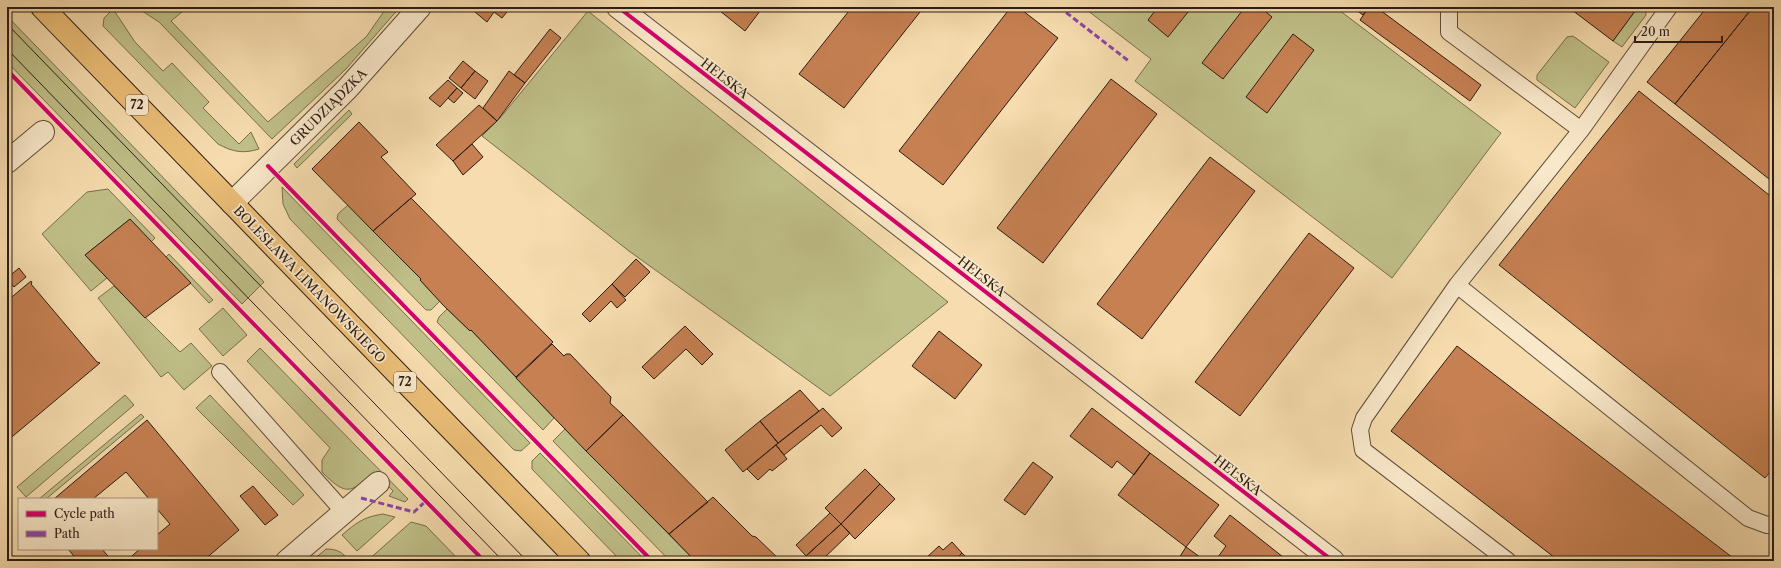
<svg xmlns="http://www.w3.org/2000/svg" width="1781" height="568" viewBox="0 0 1781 568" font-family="'Libre Caslon Text',serif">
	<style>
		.green { fill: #c0bf88; stroke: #766e4e }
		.building { fill: #c68052; stroke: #2c1c14 }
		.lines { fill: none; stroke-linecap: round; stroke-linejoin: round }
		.service-casing { stroke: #5e4c3a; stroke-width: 18 }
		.minor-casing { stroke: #5e4c3a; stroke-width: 24 }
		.primary-casing { stroke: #2c1c14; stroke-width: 24 }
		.service { stroke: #f9e8ca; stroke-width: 16 }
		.minor { stroke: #f9e8ca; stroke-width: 22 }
		.primary { stroke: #ebbe77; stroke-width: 22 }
		.tram { stroke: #2c1c14; stroke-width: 1 }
		.quiet { stroke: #8e44ad; stroke-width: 3; stroke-dasharray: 6 3; stroke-linecap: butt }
		.cycleway-casing { stroke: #f9e8ca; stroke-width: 6 }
		.cycleway { stroke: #d6006c; stroke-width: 4 }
		.labels { text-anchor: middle; stroke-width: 3.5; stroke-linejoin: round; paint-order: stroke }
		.shield { fill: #f9e8ca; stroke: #6a594b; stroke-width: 1 }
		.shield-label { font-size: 12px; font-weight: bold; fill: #2c1c14 }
		.street-label { font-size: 13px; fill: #2c1c14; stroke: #f9e8ca }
	</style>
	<rect width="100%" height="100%" fill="#f6dcae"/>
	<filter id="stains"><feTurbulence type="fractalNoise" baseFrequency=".005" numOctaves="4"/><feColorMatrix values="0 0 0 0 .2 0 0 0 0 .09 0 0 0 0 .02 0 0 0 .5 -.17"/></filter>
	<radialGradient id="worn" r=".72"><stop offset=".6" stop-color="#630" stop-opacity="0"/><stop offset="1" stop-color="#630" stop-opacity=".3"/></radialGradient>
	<path class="green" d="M 136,7 L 188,7 L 171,21 L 268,122 L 366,37 L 387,7 L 400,7 L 346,69 L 272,139 L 159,22 Z
		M 1083,7 L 1335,7 L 1501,133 L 1392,278 L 1135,81 L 1151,59 Z
		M 1638,7 L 1646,7 L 1646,15 L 1622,47 L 1613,41 Z
		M 113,9 L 135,42 L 163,71 L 172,63 L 209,102 L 203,108 L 239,144 L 251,132 L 259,149 C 243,154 233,152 218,144 L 103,26 L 104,18 Z
		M 588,11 L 948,302 L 830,396 L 629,251 L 482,136 L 500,118 Z
		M 7,16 L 264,282 L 242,304 L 7,62 Z
		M 1573,36 L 1609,62 L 1575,108 L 1537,80 L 1537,75 L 1567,37 Z
		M 349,110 L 352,114 L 297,168 L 294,164 Z
		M 282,187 L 530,443 L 521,451 L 514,450 L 290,219 L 283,204 Z
		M 108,189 L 155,238 L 151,242 L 130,219 L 85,255 L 107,278 L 91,291 L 42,234 L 87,192 Z
		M 348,205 L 421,279 L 420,280 L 440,301 L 431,310 L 426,310 L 337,219 L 338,214 Z
		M 169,254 L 213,300 L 209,303 L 166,257 Z
		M 114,286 L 180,352 L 191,343 L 212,366 L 184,390 L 168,372 L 161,377 L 98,298 Z
		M 223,308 L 247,335 L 223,356 L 199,329 Z
		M 447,309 L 470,331 L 471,330 L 554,418 L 543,430 L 437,322 L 439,317 Z
		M 260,348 L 408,499 L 405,502 L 389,496 L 393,491 L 374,472 C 350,494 346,496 322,472 L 322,460 L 330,448 L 247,361 Z
		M 125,395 L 134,405 L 26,497 L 17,487 Z
		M 210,395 L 304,495 L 293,505 L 196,408 Z
		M 141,414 L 144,417 L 46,499 L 39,499 Z
		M 565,429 L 695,561 L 670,561 L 553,441 Z
		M 540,453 L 646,561 L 621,561 L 532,469 L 532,461 Z
		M 383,514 L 395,517 L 357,551 L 342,535 C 356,523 363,517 383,514 Z
		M 411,522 L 426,526 L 460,561 L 367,561 Z
		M 326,549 C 335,549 341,551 347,558 L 343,561 L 312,561 Z"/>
	<path class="building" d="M 469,7 L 511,7 L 502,18 L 494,12 L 487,22 Z
		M 715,7 L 763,7 L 745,31 Z
		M 852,7 L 924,7 L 844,108 L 799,74 Z
		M 1011,7 L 1018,7 L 1058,38 L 943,185 L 899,151 Z
		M 1158,7 L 1192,7 L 1168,37 L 1148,20 Z
		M 1245,7 L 1260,7 L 1272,17 L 1223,79 L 1202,63 Z
		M 1352,7 L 1369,7 L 1363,15 Z
		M 1369,7 L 1376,7 L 1481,85 L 1470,101 L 1360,20 Z
		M 1568,7 L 1638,7 L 1613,41 Z
		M 1707,7 L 1753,7 L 1675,104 L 1647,82 Z
		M 1753,7 L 1774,7 L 1774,183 L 1675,104 Z
		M 550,29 L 561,38 L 525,83 L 514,75 Z
		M 1293,34 L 1314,50 L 1267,113 L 1246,97 Z
		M 463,61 L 475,71 L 461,88 L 449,78 Z
		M 475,71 L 488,81 L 475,99 L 461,88 Z
		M 509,71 L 525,83 L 497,121 L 483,108 Z
		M 1111,79 L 1157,114 L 1043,263 L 997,228 Z
		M 448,80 L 457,88 L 440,107 L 429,98 Z
		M 457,88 L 463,93 L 454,103 L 448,98 Z
		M 1639,91 L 1774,199 L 1774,467 L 1765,478 L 1499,265 Z
		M 479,105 L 497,121 L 453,161 L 436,145 Z
		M 359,122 L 388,152 L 381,157 L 416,194 L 373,231 L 312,169 Z
		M 472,144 L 483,157 L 463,175 L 453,161 Z
		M 1210,157 L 1255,191 L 1142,339 L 1097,304 Z
		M 411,198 L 553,342 L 516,377 L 471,330 L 470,331 L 443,305 L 420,280 L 421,279 L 373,231 Z
		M 130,219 L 191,283 L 145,318 L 85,255 Z
		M 1309,233 L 1354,268 L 1240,416 L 1195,382 Z
		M 636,259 L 650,272 L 625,297 L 612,284 Z
		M 19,268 L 26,277 L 14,287 L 7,278 Z
		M 31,281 L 32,283 L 31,284 L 97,362 L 100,363 L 7,441 L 7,301 Z
		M 612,284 L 626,300 L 617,308 L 611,301 L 590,322 L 582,314 Z
		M 685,326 L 713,354 L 702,365 L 686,349 L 654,379 L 642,367 Z
		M 939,331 L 982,365 L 955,399 L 912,366 Z
		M 552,344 L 564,356 L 566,354 L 570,354 L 611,397 L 610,403 L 623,415 L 586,451 L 516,378 Z
		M 1457,346 L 1737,561 L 1559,561 L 1391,431 Z
		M 800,390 L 819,411 L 778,443 L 760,421 Z
		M 823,408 L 842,428 L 832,437 L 821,425 L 784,455 L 776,445 Z
		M 1092,408 L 1150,453 L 1134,475 L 1117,461 L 1112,468 L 1070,436 Z
		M 623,415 L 708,502 L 669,534 L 586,451 Z
		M 147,420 L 239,530 L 203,561 L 126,561 L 140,549 L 157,549 L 157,535 L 170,524 L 157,509 L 157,499 L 149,499 L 126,472 L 93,499 L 54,499 Z
		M 760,421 L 778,443 L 743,472 L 725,450 Z
		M 776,445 L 787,459 L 772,471 L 770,469 L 758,480 L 747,469 Z
		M 1150,453 L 1219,505 L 1186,547 L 1118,495 Z
		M 1033,462 L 1053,477 L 1025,515 L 1004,500 Z
		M 865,469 L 880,484 L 841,524 L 825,508 Z
		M 880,484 L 895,499 L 855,539 L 841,524 Z
		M 253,486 L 278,515 L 265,525 L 240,496 Z
		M 713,497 L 752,536 L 756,537 L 781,561 L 695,561 L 669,534 Z
		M 830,513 L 841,524 L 806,556 L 796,545 Z
		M 1230,515 L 1288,561 L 1215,561 L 1226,546 L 1214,536 Z
		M 841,524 L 850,533 L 821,561 L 810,561 L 806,556 Z
		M 952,542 L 962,553 L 954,561 L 928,561 L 926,558 L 939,546 L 943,550 Z
		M 1186,547 L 1200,557 L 1197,561 L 1177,561 Z
		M 68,549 L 102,549 L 112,561 L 78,561 Z
		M 962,553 L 970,561 L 954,561 Z"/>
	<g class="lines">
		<g class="service-casing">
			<path id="service" d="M 1449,7 L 1449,32 L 1581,130 L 1669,7
				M 1457,285 L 1748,518 L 1767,525 L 1774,524
				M 220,372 L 344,512
				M 1508,561 L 1363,450 L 1360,430 L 1364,418 L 1457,285 L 1581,130"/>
		</g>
		<g class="minor-casing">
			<path id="minor" d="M 618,7 L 1333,561
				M 7,162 L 43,132
				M 232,203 L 347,89 L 420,7
				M 287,561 L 378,483"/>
		</g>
		<g class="primary-casing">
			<path id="primary" d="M 42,7 L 579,561"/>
		</g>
		<use href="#service" class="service"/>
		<use href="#minor" class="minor"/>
		<use href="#primary" class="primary"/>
		<path class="tram" d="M 7,24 L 527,561
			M 7,49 L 503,561"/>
		<path class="quiet" d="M 1059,7 L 1130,62
			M 361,498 L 414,512 L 426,501"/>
		<g class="cycleway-casing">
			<path id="cycleway" d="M 618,7 L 1333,561
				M 7,70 L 484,561
				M 268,166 L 652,561"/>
		</g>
		<use href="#cycleway" class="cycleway"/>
	</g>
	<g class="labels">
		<g class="shield">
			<rect x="126" y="95" width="22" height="20" rx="3"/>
			<rect x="394" y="372" width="22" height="20" rx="3"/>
		</g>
		<g class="shield-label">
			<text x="137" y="109">72</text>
			<text x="405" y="386">72</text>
		</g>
		<g class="street-label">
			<text transform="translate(725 78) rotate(38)" y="5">HELSKA</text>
			<text transform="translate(328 107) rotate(-45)" y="5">GRUDZIĄDZKA</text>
			<text transform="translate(982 276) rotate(38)" y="5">HELSKA</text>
			<text transform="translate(310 284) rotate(46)" y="5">BOLESŁAWA LIMANOWSKIEGO</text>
			<text transform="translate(1238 475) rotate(38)" y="5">HELSKA</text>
		</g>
	</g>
	<rect width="1781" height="568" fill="none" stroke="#f6dcae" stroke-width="24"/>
	<rect x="8" y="8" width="1765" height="552" fill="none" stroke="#2c1c14" stroke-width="2"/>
	<rect x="12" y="12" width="1757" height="544" fill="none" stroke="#2c1c14"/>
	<rect x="18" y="498" width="140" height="52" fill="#f9e8ca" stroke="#a79681"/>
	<rect x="26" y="511" width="20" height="6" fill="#d6006c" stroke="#a79681"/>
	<text x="54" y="518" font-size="12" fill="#2c1c14">Cycle path</text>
	<rect x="26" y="531" width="20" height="6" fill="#8e44ad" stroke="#a79681"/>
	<text x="54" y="538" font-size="12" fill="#2c1c14">Path</text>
	<path d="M1635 36v6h87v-6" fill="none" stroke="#2c1c14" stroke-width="2"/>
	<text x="1641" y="36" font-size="12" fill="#2c1c14" stroke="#f9e8ca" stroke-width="3" paint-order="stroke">20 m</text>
	<rect width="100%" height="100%" filter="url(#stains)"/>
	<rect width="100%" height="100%" fill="url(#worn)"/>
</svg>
